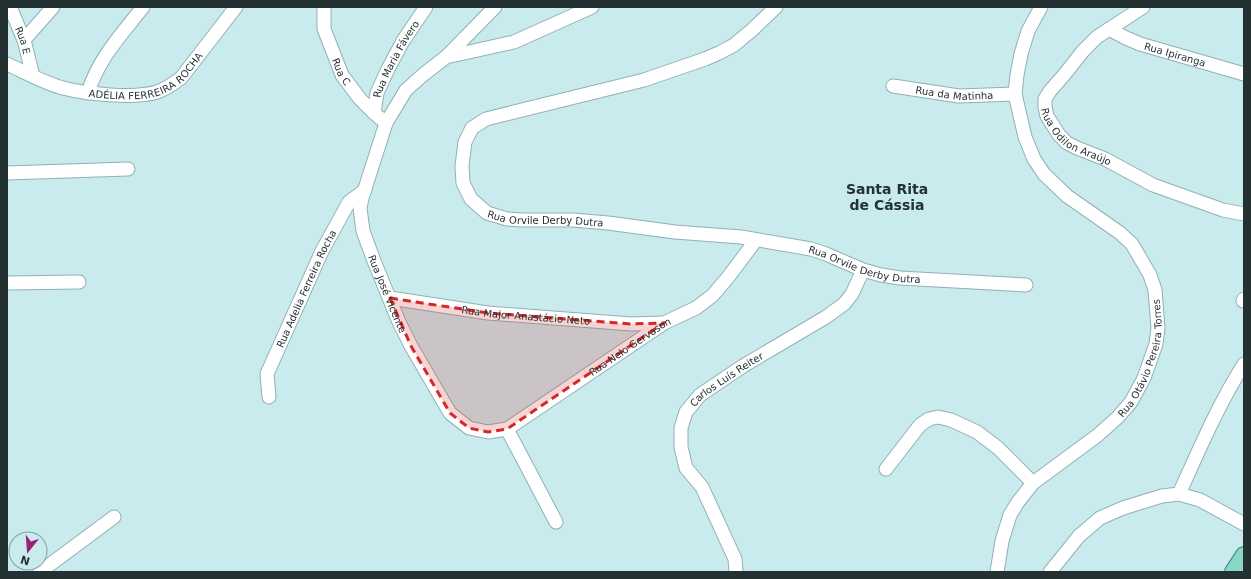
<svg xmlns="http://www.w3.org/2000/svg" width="1251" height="579" viewBox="0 0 1251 579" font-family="'DejaVu Sans',sans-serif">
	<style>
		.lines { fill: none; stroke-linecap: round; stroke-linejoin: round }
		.minor-casing { stroke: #90b1b4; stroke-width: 15 }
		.major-casing { stroke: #338b7a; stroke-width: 18 }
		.minor { stroke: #fff; stroke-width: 13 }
		.major { stroke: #89d7c6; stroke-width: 16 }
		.marked { fill: #d62828; fill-opacity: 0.2; stroke: #d62828; stroke-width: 3; stroke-dasharray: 8 5; stroke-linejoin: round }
		.labels { text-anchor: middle; stroke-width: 3; stroke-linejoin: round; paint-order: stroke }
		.street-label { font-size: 10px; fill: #243133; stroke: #c9ebee }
		.district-label { font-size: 14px; font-weight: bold; fill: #243133; stroke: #c9ebee }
	</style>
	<rect width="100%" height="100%" fill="#c9ebee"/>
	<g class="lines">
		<g class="minor-casing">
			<g id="minor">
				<path id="s1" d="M 10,7 L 24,40 L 33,76"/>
				<path id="s2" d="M 324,7 L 324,29 L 342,75 L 360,99 L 374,113 L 386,123"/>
				<path id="s3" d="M 592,7 L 514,42 L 446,57 L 424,74 L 406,90 L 386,123 L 362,198 L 360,208 L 363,231 L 374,261 L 399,322 L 411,346 L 450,413 L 469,428 L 488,432 L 507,429 L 664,323 L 696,308 L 713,295 L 729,276 L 756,240"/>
				<path id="s4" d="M 776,7 L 752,30 L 734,45 L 719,53 L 705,59 L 644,80 L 486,119 L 472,128 L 465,142 L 462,166 L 463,183 L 471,199 L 487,213 L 507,219 L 521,220 L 573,220 L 608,223 L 675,232 L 741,237 L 811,249 L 826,254 L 863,270 L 881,275 L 900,278 L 1026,285"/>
				<path id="s5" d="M 1143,7 L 1097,37 L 1083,51 L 1064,75 L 1050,91 L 1045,99 L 1045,107 L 1047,116 L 1059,135 L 1067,143 L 1077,148 L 1105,159 L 1153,185 L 1223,210 L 1244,214"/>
				<path id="s6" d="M 1109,29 L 1126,38 L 1140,44 L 1244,74"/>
				<path d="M 24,40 L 53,7"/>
				<path d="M 446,57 L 495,7"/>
				<path id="s7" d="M 7,64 C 25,72 44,83 63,88 C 86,94 135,99 157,92 C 166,89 173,84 181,78 L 236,7"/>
				<path id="s8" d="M 893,86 L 959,96 L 1015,94"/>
				<path d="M 88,93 C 98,59 121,35 143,7"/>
				<path id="s9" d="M 374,113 L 377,93 L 388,69 L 403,41 L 426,7"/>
				<path d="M 7,173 L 128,169"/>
				<path d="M 7,283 L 79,282"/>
				<path id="s10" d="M 390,298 L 488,313 L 631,324 L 664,323"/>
				<path d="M 1243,301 L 1244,299"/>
				<path id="s11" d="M 269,397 L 267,374 L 322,251 L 349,202 L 365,190"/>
				<path d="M 507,429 L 556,522"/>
				<path d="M 886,469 L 920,425 L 929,419 L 938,417 L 951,420 L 977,432 L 998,448 L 1033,483"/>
				<path d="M 1179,494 C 1199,450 1218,405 1244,364"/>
				<path d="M 40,572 L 114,517"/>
				<path id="s12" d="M 736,572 L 735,559 L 702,487 L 686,468 L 681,447 L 681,428 L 686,412 L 700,395 L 743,366 L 826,317 L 844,304 L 852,294 L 863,270"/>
				<path id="s13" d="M 997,572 L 1002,541 L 1010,515 L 1018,502 L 1033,483 L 1098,435 L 1117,418 L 1131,402 L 1144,378 L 1156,344 L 1158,328 L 1155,290 L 1150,275 L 1132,244 L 1120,233 L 1067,196 L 1044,174 L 1034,159 L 1025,137 L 1015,94 L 1017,75 L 1021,54 L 1028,31 L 1041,7"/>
				<path d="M 1050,572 L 1079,536 L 1100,518 L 1123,508 L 1162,496 L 1179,494 L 1200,500 L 1244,524"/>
			</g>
		</g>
		<g class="major-casing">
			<path id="major" d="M 1233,572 L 1244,555"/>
		</g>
		<use href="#minor" class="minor"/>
		<use href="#major" class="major"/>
	</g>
	<path class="marked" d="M 390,298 L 488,313 L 631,324 L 664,323 L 507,429 L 488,432 L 469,428 L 450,413 L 411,346 Z"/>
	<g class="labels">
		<g class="street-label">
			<text dy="4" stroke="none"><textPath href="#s1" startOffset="36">Rua E</textPath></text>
			<text dy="4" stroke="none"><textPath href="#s6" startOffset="71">Rua Ipiranga</textPath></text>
			<text dy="4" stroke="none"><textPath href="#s9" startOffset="59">Rua Maria Fávero</textPath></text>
			<text dy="4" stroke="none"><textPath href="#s7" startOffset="151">ADÉLIA FERREIRA ROCHA</textPath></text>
			<text dy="4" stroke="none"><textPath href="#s2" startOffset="68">Rua C</textPath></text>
			<text dy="4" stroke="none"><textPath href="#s8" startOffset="62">Rua da Matinha</textPath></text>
			<text dy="4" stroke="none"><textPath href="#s5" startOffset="190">Rua Odilon Araújo</textPath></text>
			<text dy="4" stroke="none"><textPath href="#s4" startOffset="488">Rua Orvile Derby Dutra</textPath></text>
			<text dy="4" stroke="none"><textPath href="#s4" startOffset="812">Rua Orvile Derby Dutra</textPath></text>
			<text dy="4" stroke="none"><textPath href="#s11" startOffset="117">Rua Adelia Ferreira Rocha</textPath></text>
			<text dy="4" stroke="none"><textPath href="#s3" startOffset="425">Rua José Vicente</textPath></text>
			<text dy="4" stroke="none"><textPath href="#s10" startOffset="137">Rua Major Anastácio Neto</textPath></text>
			<text dy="4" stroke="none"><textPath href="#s3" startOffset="771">Rua Nelo Gervason</textPath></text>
			<text dy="4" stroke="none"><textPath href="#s13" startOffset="271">Rua Otávio Pereira Torres</textPath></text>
			<text dy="4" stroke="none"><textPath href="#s12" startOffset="227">Carlos Luís Reiter</textPath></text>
		</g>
		<g class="district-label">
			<text x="887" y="194">Santa Rita<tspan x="887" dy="16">de Cássia</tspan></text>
		</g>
	</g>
	<rect width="1251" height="579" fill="none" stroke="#243133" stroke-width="16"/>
	<g transform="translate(28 551) rotate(197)"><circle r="19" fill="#c9ebee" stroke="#87a1a3"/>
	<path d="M0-3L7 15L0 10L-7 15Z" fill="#9b2078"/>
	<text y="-6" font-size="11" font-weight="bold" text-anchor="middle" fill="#243133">N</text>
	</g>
</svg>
